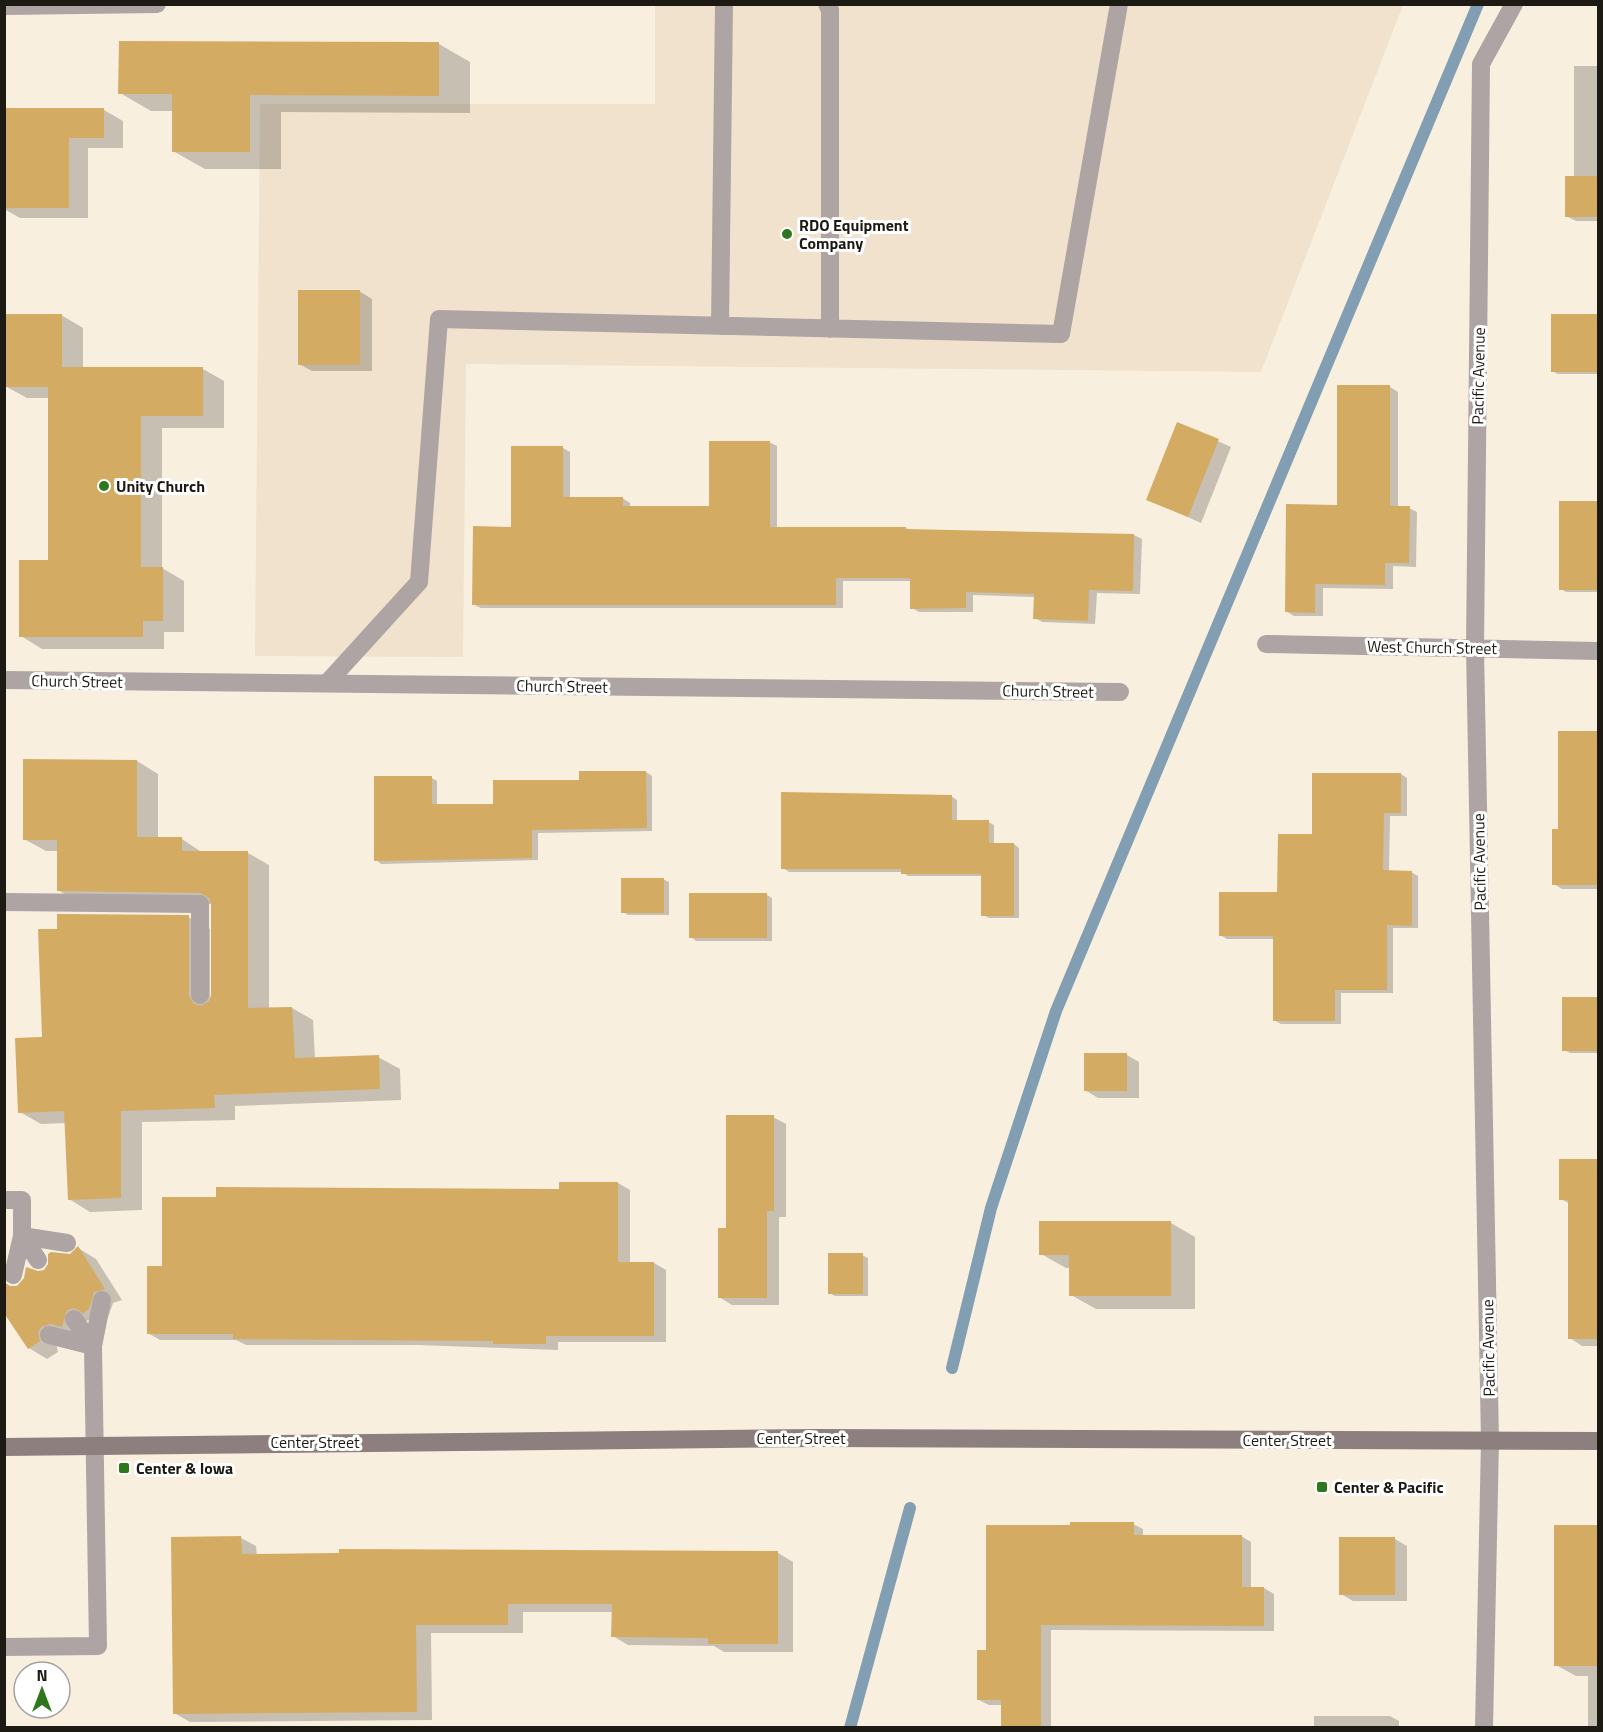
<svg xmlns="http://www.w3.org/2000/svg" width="1603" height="1732" viewBox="0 0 1603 1732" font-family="'Titillium Web',sans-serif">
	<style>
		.built { fill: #f0e2cc }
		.shadow { fill: #0003 }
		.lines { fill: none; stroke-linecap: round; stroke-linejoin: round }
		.stream { stroke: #829eb2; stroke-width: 12 }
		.building { fill: #d4ab63 }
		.service { stroke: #ada4a3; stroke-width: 18 }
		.minor { stroke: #ada4a3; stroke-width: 18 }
		.secondary { stroke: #8c7f7d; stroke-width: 18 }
		.poi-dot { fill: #2e771d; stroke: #fff; stroke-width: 2 }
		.labels { text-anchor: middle; stroke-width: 6; stroke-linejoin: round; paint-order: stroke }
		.poi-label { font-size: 16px; font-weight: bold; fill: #1d1a14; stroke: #fff; text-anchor: start }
		.street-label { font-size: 16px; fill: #1d1a14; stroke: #fff }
	</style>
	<rect width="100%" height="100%" fill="#f9efdf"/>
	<path class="built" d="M 655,5 L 1403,5 L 1261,372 L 466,364 L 463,657 L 255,656 L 260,104 L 655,104 Z"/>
	<path class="shadow" d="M 120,42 L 439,44 L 470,62 L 470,113 L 281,112 L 281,169 L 205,169 L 173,151 L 173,111 L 151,111 L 120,93 Z
		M 1574,66 L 1598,66 L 1598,221 L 1576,221 L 1566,216 L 1574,178 Z
		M 4,110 L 104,110 L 123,121 L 123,148 L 88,148 L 88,218 L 20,218 L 4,209 Z
		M 359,291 L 372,299 L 372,371 L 312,371 L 299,364 Z
		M 61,315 L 83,328 L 83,369 L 203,369 L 224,381 L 224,428 L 162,428 L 162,568 L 184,581 L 184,632 L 164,632 L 164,649 L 42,649 L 21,636 L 49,562 L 49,398 L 27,398 L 5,386 Z
		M 1598,315 L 1598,374 L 1558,374 L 1552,371 Z
		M 1390,387 L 1398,392 L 1398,508 L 1409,508 L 1417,512 L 1416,567 L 1393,566 L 1393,589 L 1323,588 L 1323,616 L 1294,616 L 1286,611 L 1339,507 Z
		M 1178,423 L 1231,447 L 1201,523 L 1148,499 Z
		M 769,442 L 777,446 L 777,528 L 906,528 L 910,531 L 1134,535 L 1142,539 L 1140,594 L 1097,593 L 1095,624 L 1042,622 L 1035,618 L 1035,597 L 973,595 L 973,612 L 919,612 L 912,608 L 911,581 L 843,581 L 843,608 L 481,608 L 473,604 L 513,528 L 563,448 L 570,452 L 570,498 L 622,498 L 630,503 L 630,508 L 711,508 Z
		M 1598,503 L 1598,592 L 1566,592 L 1561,589 Z
		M 1598,733 L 1598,889 L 1562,889 L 1554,884 L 1560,830 Z
		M 137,761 L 158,774 L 158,839 L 182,839 L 203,853 L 248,853 L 269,865 L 269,1009 L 292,1008 L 313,1020 L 315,1059 L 378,1057 L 400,1069 L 401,1100 L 235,1106 L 235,1120 L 142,1122 L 142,1210 L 90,1212 L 69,1199 L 66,1123 L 41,1124 L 20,1112 L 44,1039 L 188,917 L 210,929 L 210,1003 L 213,995 L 213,904 L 79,903 L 58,890 L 58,851 L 46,851 L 24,839 Z
		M 646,772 L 652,776 L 652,831 L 538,833 L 538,860 L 381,864 L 376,860 L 432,778 L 437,781 L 437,805 L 494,805 L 581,781 L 581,773 Z
		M 1401,774 L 1407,778 L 1407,816 L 1390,816 L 1389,872 L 1411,872 L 1418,876 L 1418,928 L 1393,928 L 1393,993 L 1341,993 L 1341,1024 L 1281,1024 L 1274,1020 L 1274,939 L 1227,939 L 1220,935 L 1279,894 L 1314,836 Z
		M 951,796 L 957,800 L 957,822 L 988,822 L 994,825 L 994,844 L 1014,844 L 1019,848 L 1019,918 L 989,918 L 983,915 L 983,876 L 908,876 L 902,872 L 789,872 L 783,868 Z
		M 663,879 L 669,882 L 669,915 L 628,915 L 623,912 Z
		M 767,895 L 772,898 L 772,941 L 696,941 L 691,937 Z
		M 1598,999 L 1598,1053 L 1570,1053 L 1564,1050 Z
		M 1127,1055 L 1139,1062 L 1139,1098 L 1098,1098 L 1085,1090 Z
		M 773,1117 L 786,1124 L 786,1217 L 779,1217 L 779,1305 L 732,1305 L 719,1297 L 727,1229 Z
		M 1598,1161 L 1598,1346 L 1582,1346 L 1570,1338 L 1570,1204 L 1561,1199 Z
		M 560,1183 L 618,1183 L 630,1190 L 630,1263 L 654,1263 L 666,1270 L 666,1342 L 558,1342 L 558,1350 L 418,1345 L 246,1345 L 236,1340 L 160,1340 L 148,1333 L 164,1267 L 560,1190 Z
		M 1171,1223 L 1195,1237 L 1195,1309 L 1096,1309 L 1071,1295 L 1071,1268 L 1066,1268 L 1041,1254 Z
		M 78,1248 L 96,1259 L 122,1300 L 113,1303 L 107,1320 L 103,1323 L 94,1318 L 86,1321 L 81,1336 L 56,1344 L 58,1352 L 47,1359 L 29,1348 L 11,1287 L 18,1287 L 71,1255 Z
		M 862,1255 L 868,1258 L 868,1296 L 835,1296 L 829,1293 Z
		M 1133,1524 L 1143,1529 L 1143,1536 L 1241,1536 L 1251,1542 L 1251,1588 L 1264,1588 L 1274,1594 L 1274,1631 L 1051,1630 L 1051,1728 L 1003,1728 L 1003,1705 L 989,1705 L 979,1700 L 987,1651 L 987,1526 Z
		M 1598,1528 L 1598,1728 L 1588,1728 L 1588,1676 L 1576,1676 L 1556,1665 Z
		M 241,1538 L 256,1546 L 257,1556 L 778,1553 L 793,1562 L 793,1652 L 724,1652 L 714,1646 L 628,1645 L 613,1636 L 613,1612 L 523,1612 L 523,1633 L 431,1633 L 432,1720 L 190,1722 L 174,1713 Z
		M 1395,1539 L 1407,1546 L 1407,1601 L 1353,1601 L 1341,1594 Z
		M 1314,1716 L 1390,1716 L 1399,1721 L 1399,1728 L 1314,1728 Z"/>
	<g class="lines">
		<path class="stream" d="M 952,1368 L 991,1208 L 1056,1011 L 1478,4
			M 850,1728 L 910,1508"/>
	</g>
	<path class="building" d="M 119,41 L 439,42 L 439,96 L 250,95 L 250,152 L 172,152 L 172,94 L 118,94 Z
		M 4,108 L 104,108 L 104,138 L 69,138 L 69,208 L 4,208 Z
		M 1565,176 L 1599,176 L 1599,217 L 1565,217 Z
		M 298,290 L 360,290 L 360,365 L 298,365 Z
		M 4,314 L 62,314 L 62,367 L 203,367 L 203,416 L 141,416 L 141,567 L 163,567 L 163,621 L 143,621 L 143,637 L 19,637 L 19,560 L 48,560 L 48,387 L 4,387 Z
		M 1551,314 L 1599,314 L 1599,372 L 1551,372 Z
		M 1337,385 L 1390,385 L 1390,506 L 1410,506 L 1409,563 L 1385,563 L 1385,585 L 1315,584 L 1315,613 L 1285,612 L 1286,504 L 1337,505 Z
		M 1177,422 L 1219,439 L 1188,517 L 1146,500 Z
		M 709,441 L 770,441 L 770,527 L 906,527 L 906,529 L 1134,534 L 1133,591 L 1089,590 L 1088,621 L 1033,619 L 1034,594 L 966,592 L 966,608 L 910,609 L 910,578 L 836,578 L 836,605 L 472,605 L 473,526 L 511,527 L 511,446 L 563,446 L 563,497 L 623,497 L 623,506 L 709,506 Z
		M 1559,501 L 1599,501 L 1599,590 L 1559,590 Z
		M 1558,731 L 1599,731 L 1599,885 L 1552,885 L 1552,829 L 1558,829 Z
		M 23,759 L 137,760 L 137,837 L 182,837 L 182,851 L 248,851 L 248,1008 L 292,1007 L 295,1058 L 379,1055 L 380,1089 L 214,1095 L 215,1108 L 121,1111 L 121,1198 L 68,1200 L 64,1111 L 18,1113 L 15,1038 L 42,1037 L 38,929 L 57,929 L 57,914 L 189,915 L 189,996 L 194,1004 L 201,1006 L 209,1001 L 211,995 L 211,904 L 209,898 L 200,893 L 57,891 L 57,840 L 23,840 Z
		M 579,771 L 646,771 L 647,828 L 532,830 L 532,858 L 374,861 L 374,776 L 432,776 L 432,804 L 493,804 L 493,780 L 579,780 Z
		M 1312,773 L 1401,773 L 1401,813 L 1384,813 L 1383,870 L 1412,871 L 1412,926 L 1387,925 L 1387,990 L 1335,990 L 1335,1021 L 1273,1021 L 1273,936 L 1219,936 L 1219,892 L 1277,892 L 1278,834 L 1312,834 Z
		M 781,792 L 952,795 L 952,820 L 989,820 L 989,843 L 1014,843 L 1014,916 L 981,916 L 981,874 L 901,874 L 901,869 L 781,869 Z
		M 621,878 L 664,878 L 664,913 L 621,913 Z
		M 689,893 L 767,893 L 767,938 L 689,938 Z
		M 1562,997 L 1599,997 L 1599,1051 L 1562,1051 Z
		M 1084,1053 L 1127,1053 L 1127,1091 L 1084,1091 Z
		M 726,1115 L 774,1115 L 774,1211 L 767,1211 L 767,1298 L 718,1298 L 718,1228 L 726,1228 Z
		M 1559,1159 L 1599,1159 L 1599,1339 L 1568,1339 L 1568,1200 L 1559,1200 Z
		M 559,1182 L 618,1182 L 618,1262 L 654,1262 L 654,1336 L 546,1336 L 546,1344 L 493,1344 L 493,1341 L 233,1339 L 233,1334 L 147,1334 L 147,1266 L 162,1266 L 162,1197 L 216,1197 L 216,1187 L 559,1189 Z
		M 1039,1221 L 1171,1221 L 1171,1296 L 1069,1296 L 1069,1255 L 1039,1255 Z
		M 78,1246 L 105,1289 L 94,1292 L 89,1309 L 83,1313 L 74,1308 L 67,1310 L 62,1327 L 51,1324 L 41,1327 L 38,1333 L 40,1341 L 28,1349 L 4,1313 L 4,1282 L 10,1286 L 17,1286 L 24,1278 L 26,1267 L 38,1271 L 44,1270 L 48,1264 L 48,1254 L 51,1252 L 70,1254 Z
		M 828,1253 L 863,1253 L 863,1294 L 828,1294 Z
		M 1070,1522 L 1134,1522 L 1134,1535 L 1242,1535 L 1242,1587 L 1264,1587 L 1264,1626 L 1041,1625 L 1041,1728 L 1001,1728 L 1001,1700 L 977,1700 L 977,1650 L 986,1650 L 986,1525 L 1070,1525 Z
		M 1554,1525 L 1599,1525 L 1599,1666 L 1554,1666 Z
		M 241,1536 L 242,1554 L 339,1553 L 339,1549 L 778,1551 L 778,1644 L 708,1644 L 708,1638 L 611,1637 L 612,1604 L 508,1604 L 508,1625 L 416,1625 L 417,1712 L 173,1714 L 171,1537 Z
		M 1339,1537 L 1395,1537 L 1395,1595 L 1339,1595 Z"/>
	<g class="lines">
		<path class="service" d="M 827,4 L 830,10 L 830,329
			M 4,6 L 157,4
			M 720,326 L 724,4
			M 327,683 L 419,582 L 439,319 L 1061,334 L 1119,4
			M 4,902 L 200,904 L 200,995
			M 4,1200 L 22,1200 L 22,1236 L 67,1243
			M 13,1275 L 22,1236 L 38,1260
			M 74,1319 L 93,1346 L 102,1300
			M 4,1647 L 98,1646 L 93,1346 L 49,1335"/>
		<path class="minor" d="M 1266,644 L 1598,651
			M 4,680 L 1120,692
			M 1484,1728 L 1490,1441 L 1475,648 L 1481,64 L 1514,4"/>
		<path class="secondary" d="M 4,1447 L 816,1438 L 1598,1441"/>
	</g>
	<g class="poi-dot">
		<circle cx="787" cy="234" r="6"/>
		<circle cx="104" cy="486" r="6"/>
		<rect x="118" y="1462" width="12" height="12" rx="3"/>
		<rect x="1316" y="1481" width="12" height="12" rx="3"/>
	</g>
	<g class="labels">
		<g class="poi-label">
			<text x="799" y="231">RDO Equipment<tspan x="799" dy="18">Company</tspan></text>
			<text x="116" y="492">Unity Church</text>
			<text x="136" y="1474">Center &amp; Iowa</text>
			<text x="1334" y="1493">Center &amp; Pacific</text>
		</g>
		<g class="street-label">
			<text transform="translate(1478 376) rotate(-89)" y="6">Pacific Avenue</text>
			<text transform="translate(1432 647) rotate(1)" y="6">West Church Street</text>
			<text transform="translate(77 681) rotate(1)" y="6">Church Street</text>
			<text transform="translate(562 686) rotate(1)" y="6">Church Street</text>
			<text transform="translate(1048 691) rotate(1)" y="6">Church Street</text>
			<text transform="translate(1479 862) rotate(-91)" y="6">Pacific Avenue</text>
			<text transform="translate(1488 1348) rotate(-91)" y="6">Pacific Avenue</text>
			<text x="801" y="1444">Center Street</text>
			<text x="1287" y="1446">Center Street</text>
			<text x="315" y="1448">Center Street</text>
		</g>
	</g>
	<rect width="1603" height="1732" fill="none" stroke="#1d1a14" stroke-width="12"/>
	<g transform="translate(42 1690)"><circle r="28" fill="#ffffff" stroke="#a5a3a1" stroke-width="1.5"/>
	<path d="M0-4.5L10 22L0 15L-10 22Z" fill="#2e771d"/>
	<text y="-9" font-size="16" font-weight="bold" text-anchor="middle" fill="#1d1a14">N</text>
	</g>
</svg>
